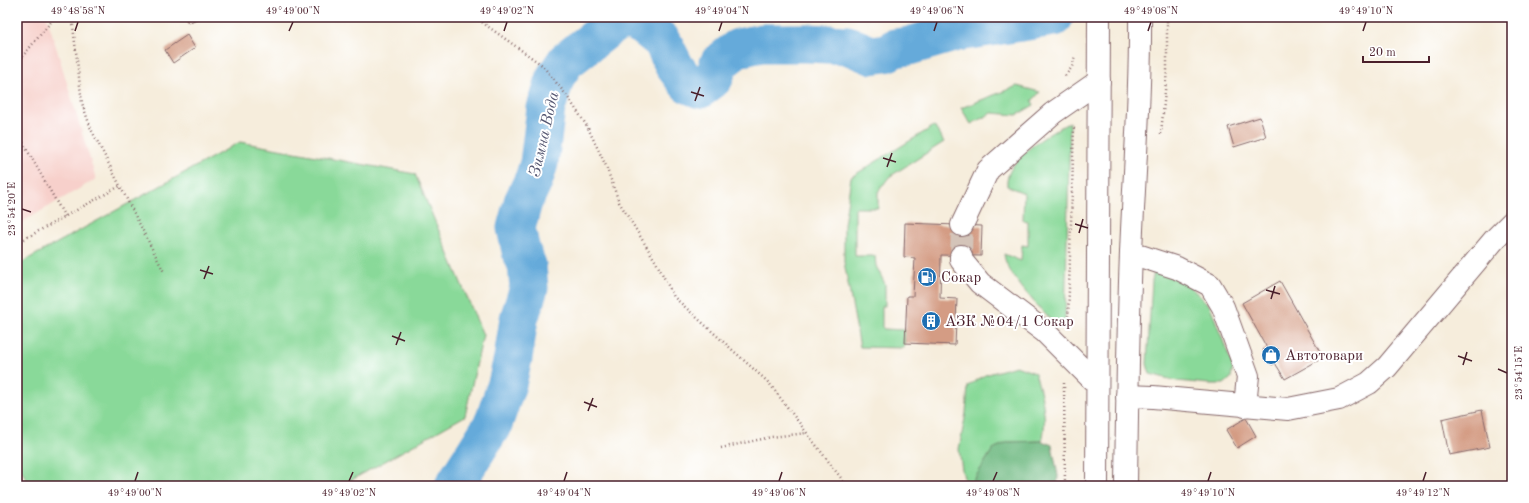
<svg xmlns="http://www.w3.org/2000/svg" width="1529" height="503" viewBox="0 0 1529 503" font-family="'Old Standard TT',serif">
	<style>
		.built { fill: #f7d0cb }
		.green { fill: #89d999; stroke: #6a7c62 }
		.forest { fill: #6eb981; stroke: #5c6c56 }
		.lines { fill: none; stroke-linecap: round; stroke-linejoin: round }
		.river { stroke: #65aada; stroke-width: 39 }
		.building { fill: #d49c84 }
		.minor-tunnel { stroke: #d4c4b9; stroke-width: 22; stroke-dasharray: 22 11; stroke-linecap: butt }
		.minor-casing { stroke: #866769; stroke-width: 24 }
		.highway-casing { stroke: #866769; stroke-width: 24 }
		.path { stroke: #866769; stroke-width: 2.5; stroke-dasharray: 1 3; stroke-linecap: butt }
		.minor { stroke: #fff; stroke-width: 22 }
		.highway { stroke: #fff; stroke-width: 22 }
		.ticks { fill: none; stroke: #4a1f2b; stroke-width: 1.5 }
		.labels { text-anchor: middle; stroke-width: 4; stroke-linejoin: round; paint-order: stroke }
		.poi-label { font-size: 15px; fill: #4a1f2b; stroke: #fff; text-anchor: start }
		.water-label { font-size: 16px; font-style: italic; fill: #555771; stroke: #fff }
		.neatline { fill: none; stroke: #4a1f2b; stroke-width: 1.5 }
		.ticks-label { font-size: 10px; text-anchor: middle; fill: #4a1f2b }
	</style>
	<rect width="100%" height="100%" fill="#fff"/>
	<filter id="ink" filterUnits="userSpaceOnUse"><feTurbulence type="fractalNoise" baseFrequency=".025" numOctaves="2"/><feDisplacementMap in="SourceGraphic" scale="8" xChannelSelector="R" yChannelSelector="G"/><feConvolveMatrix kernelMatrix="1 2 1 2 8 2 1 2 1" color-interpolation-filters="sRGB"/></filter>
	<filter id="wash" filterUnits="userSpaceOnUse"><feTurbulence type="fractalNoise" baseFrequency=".012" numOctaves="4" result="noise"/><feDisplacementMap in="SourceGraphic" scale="16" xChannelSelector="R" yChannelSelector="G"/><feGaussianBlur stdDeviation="0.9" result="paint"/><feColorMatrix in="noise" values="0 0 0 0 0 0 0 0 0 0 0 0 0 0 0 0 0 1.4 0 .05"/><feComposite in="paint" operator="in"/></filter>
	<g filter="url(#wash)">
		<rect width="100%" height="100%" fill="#f6eddc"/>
		<path class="built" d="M 17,17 L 47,17 L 96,179 L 17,225 Z"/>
		<path class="green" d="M 1017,86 L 1040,92 L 1032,101 L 1034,105 L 1017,115 L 992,113 L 971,124 L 961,108 Z
			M 1070,122 L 1065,320 L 1057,327 C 1043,311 1005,274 1004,254 L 1021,261 L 1022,245 L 1028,246 L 1028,221 L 1023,220 L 1024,193 L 1007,186 C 1004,159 1050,133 1070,122 Z
			M 934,126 L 944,142 L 889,177 L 878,192 L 878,208 L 855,208 L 855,256 L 875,256 L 876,266 L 885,284 L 885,306 L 882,306 L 882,327 L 884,329 L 905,330 L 904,348 L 860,347 L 844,262 L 844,225 L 851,177 Z
			M 240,142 L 415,174 L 483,335 L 465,416 L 341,486 L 30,486 L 17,462 L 17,265 Z
			M 1155,270 L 1181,278 L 1210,306 L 1233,367 L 1231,378 L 1224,384 L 1209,384 L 1177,381 L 1150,374 L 1147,364 L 1152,280 Z
			M 1016,366 L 1035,373 C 1042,395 1048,419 1042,441 L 1008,442 L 993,449 L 970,486 L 966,486 L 962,470 L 959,449 L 966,413 L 968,386 L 985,375 Z"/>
		<path class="forest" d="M 908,17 L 1007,17 L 1008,31 L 998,45 L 981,41 L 966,31 L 930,21 Z
			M 1042,441 L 1052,445 L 1058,476 L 1057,486 L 970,486 L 993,449 L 1008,442 Z"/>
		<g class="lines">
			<path class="river" d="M 454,486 L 493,424 L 507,384 L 513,358 L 519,319 L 529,288 L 527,265 L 521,251 L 516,228 L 523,202 L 534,179 L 539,163 L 546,108 L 556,76 L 566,61 L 616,22 L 631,20 L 643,26 L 662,41 L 675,67 L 688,84 L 700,89 L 714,78 L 719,63 L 738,48 L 762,43 L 807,43 L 847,45 L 871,55 L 886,53 L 895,48 L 909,46 L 957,32 L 1054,17"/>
		</g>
		<g id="blocks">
			<path class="building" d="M 185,17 L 201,17 L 188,23 Z
				M 187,35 L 195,48 L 173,63 L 165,50 Z
				M 1260,117 L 1266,137 L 1234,147 L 1228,127 Z
				M 905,223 L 982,226 L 981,256 L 941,255 L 940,298 L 957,299 L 955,345 L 905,343 L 907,296 L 913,296 L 915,258 L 904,257 Z
				M 1280,281 L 1321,354 L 1317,356 L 1319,360 L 1285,379 L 1275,363 L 1272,365 L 1263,350 L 1267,348 L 1242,303 Z
				M 1482,410 L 1490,447 L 1449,455 L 1442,419 Z
				M 1246,418 L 1256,436 L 1237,448 L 1226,430 Z"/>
		</g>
	</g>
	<g filter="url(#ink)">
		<use href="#blocks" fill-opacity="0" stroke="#866769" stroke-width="1"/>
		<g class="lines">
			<path class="minor-tunnel" d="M 961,256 L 962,225"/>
			<g class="minor-casing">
				<path id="minor" d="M 962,225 L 988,170 L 1053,113 L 1099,81
					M 1131,253 L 1177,268 L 1210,285 L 1223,307 L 1248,376 L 1245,406
					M 961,256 L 961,260 L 980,283 L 1045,332 L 1097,384
					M 1127,396 L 1153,397 L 1288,409 L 1339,399 L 1369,383 L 1387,367 L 1494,240 L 1512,222"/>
			</g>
			<g class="highway-casing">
				<path id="highway" d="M 1097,486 L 1099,17
					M 1126,486 C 1127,408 1128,331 1131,253 C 1134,174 1141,96 1140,17"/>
			</g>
			<path class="path" d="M 72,17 L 82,103 L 91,129 L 164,272
				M 476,17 L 483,23 L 542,65 L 567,96 L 587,126 L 606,166 L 619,202 L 656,262 L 674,297 L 769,383 L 847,486
				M 17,63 L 55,17
				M 1065,76 L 1072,67 L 1075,55
				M 17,132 L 65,217
				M 1161,134 L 1167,70 L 1167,17
				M 17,243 L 120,186
				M 1065,323 L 1068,321 L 1074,125
				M 1064,383 L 1065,486
				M 721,448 L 771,437 L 807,433"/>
			<use href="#minor" class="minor"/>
			<use href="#highway" class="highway"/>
		</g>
	</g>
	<path class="ticks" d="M 75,31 L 78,22M 289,31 L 293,22M 504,31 L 507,22M 719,31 L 722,22M 934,31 L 937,22M 1148,31 L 1151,22M 1363,31 L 1366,22M 691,92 L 704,96M 695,101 L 700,87M 883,158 L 896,162M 887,167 L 892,153M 22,209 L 31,212M 1075,224 L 1088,228M 1079,233 L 1083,219M 200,270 L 213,274M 204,279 L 209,266M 1266,290 L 1280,294M 1271,299 L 1275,286M 392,336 L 405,341M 396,345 L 401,332M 1458,356 L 1472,361M 1463,365 L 1467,352M 1498,369 L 1507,373M 584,402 L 597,407M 588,411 L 593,398M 135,481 L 138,472M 349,481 L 353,472M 564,481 L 567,472M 779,481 L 782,472M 993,481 L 997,472M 1208,481 L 1211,472M 1423,481 L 1426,472"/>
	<defs>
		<g id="fuel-disc" transform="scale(1)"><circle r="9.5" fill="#1f6fb2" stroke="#fff"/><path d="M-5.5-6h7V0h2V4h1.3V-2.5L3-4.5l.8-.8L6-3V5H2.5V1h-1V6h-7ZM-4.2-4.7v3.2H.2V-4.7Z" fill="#fff"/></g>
		<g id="building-disc" transform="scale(1)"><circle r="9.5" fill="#1f6fb2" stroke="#fff"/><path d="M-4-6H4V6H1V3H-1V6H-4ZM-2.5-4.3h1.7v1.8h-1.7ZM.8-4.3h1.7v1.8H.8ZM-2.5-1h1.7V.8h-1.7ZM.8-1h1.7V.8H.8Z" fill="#fff"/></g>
		<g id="shop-disc" transform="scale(1)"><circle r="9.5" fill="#1f6fb2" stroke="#fff"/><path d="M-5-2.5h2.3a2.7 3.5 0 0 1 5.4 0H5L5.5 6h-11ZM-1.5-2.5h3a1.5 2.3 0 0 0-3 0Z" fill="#fff"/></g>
	</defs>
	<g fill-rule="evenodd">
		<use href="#fuel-disc" x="927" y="277"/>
		<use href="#building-disc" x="931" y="321"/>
		<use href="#shop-disc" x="1271" y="355"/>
	</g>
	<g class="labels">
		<g class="poi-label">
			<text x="941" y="282">Сокар</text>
			<text x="945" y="326">АЗК №04/1 Сокар</text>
			<text x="1285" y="360">Автотовари</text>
		</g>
		<g class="water-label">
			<text transform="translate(543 134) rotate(-77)" y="6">Зимна Вода</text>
		</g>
	</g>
	<rect width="1529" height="503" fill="none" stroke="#fff" stroke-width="44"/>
	<path d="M1363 56v6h66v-6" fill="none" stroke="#4a1f2b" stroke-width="2"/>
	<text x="1369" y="56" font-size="12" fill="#4a1f2b" stroke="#ffffff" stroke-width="3" paint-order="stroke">20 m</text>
	<rect x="22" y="22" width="1485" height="459" class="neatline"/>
	<g class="ticks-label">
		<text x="78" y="14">49°48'58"N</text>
		<text x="293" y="14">49°49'00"N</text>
		<text x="507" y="14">49°49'02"N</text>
		<text x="722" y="14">49°49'04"N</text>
		<text x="937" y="14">49°49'06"N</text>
		<text x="1151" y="14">49°49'08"N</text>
		<text x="1366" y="14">49°49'10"N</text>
		<text transform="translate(11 209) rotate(-90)" y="4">23°54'20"E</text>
		<text transform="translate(1518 373) rotate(-90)" y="4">23°54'15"E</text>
		<text x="135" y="496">49°49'00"N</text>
		<text x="349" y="496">49°49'02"N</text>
		<text x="564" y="496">49°49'04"N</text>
		<text x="779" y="496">49°49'06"N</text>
		<text x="993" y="496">49°49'08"N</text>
		<text x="1208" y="496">49°49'10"N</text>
		<text x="1423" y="496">49°49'12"N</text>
	</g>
</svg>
